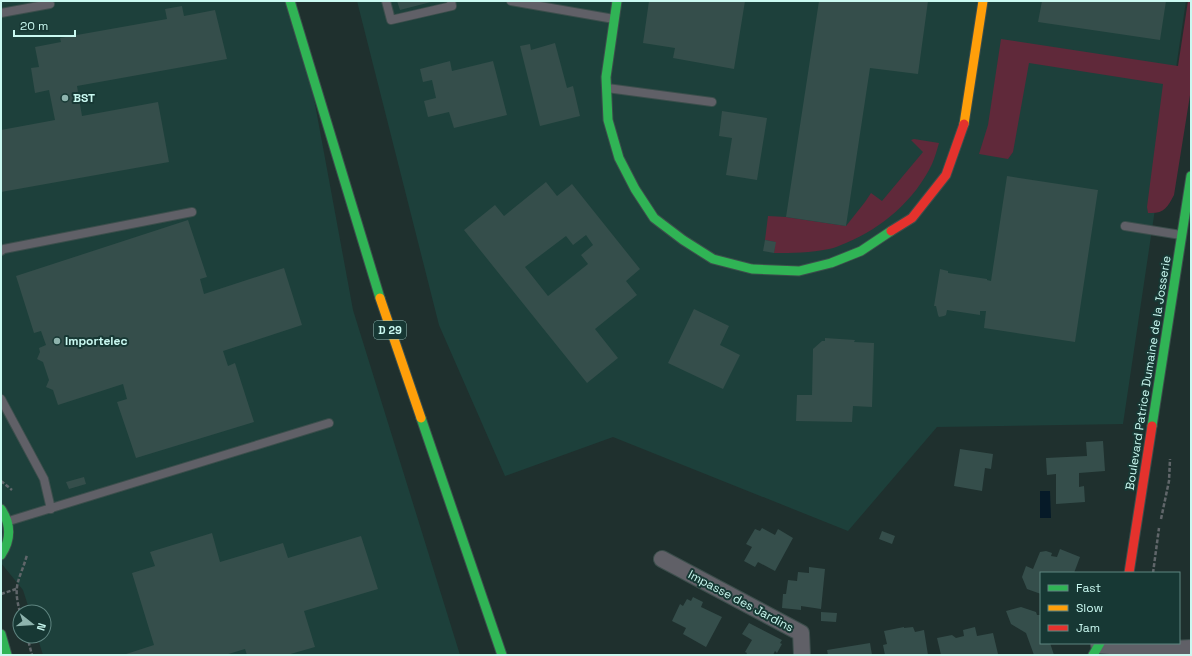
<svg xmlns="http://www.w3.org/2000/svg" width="1192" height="656" viewBox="0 0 1192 656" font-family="'Space Grotesk',sans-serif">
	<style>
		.built { fill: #1d403b }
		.green { fill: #60293a }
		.water { fill: #061a28 }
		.building { fill: #354e4b; fill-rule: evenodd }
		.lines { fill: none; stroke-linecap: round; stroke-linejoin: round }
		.lane-casing { stroke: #3c4e4c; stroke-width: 10 }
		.street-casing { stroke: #3c4e4c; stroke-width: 18 }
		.fast-casing { stroke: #3c4e4c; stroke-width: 11 }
		.slow-casing { stroke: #3c4e4c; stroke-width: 11 }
		.jam-casing { stroke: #3c4e4c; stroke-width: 11 }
		.path { stroke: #60666a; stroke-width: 2.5; stroke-dasharray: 4 2; stroke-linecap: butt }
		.lane { stroke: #606067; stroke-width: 8 }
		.street { stroke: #606067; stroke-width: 16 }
		.fast { stroke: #30b455; stroke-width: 9 }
		.slow { stroke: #ff9f0a; stroke-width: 9 }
		.jam { stroke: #e5322d; stroke-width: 9 }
		.poi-dot { fill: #8eb3ad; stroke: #173834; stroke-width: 1.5 }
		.labels { text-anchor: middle; stroke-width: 4; stroke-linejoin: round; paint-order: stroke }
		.shield { fill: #173834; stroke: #94bfb8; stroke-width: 1 }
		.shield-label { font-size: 11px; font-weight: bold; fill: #caf9f1 }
		.poi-label { font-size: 12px; font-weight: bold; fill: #caf9f1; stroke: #173834; text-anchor: start }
		.street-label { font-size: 12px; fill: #caf9f1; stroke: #173834 }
	</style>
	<rect width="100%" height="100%" fill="#1f302e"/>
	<path class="built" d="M 1,1 L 296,1 L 353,310 L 460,655 L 43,655 L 37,636 L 44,636 L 44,612 L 30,612 L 23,590 L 1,563 Z
		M 357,1 L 1186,1 L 1123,424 L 937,427 L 848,531 L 613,437 L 505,476 L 439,325 Z"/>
	<path class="green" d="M 1188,1 L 1191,1 L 1191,89 L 1174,195 C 1167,208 1164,214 1148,213 L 1147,207 L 1163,84 L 1029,63 L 1013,152 L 1008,159 L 979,154 L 988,125 L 1001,39 L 1178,66 Z
		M 914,139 L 939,143 C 937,150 935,157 932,164 C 915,200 882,228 846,243 C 840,245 835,248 829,249 C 810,253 793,253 774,253 L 775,242 L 765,240 L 768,216 L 786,217 L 846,226 L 865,202 L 871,193 L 882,201 L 923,152 L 911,140 Z"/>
	<path class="water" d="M 1040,491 L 1050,491 L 1051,518 L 1040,518 Z"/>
	<path class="building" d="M 397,1 L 431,1 L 431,2 L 400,10 Z
		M 649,1 L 745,1 L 734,69 L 673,58 L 675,48 L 643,43 Z
		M 819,1 L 928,1 L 918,74 L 870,68 L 846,226 L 786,217 Z
		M 1042,1 L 1166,1 L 1160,40 L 1038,22 Z
		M 182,6 L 184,16 L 215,10 L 227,59 L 77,86 L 82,116 L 158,102 L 169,162 L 1,192 L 1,130 L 55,120 L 49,90 L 35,93 L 31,68 L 39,67 L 35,47 L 61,42 L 60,38 L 167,19 L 165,9 Z
		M 555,43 L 567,88 L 573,86 L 580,116 L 540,126 L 520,46 L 530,44 L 531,50 Z
		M 450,61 L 452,71 L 493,61 L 507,115 L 454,128 L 449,112 L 428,117 L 424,101 L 436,98 L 432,80 L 423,82 L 420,69 Z
		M 722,111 L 767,118 L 757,180 L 726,175 L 732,138 L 719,136 Z
		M 1007,176 L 1098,190 L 1075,342 L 984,328 L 986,311 L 980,311 L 980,315 L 947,310 L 946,315 L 944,316 L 939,317 L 938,315 L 936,306 L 934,306 L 940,269 L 948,271 L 948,273 L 987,279 L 987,280 L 991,281 Z
		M 546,182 L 557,196 L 572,184 L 640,269 L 626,281 L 637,295 L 595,329 L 618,358 L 587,383 L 464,230 L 495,205 L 504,216 ZM 586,235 L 593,245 L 581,255 L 588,264 L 548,296 L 525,267 L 566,236 L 573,245 Z
		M 188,220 L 207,277 L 200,279 L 204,294 L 284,268 L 302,325 L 223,351 L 228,366 L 235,363 L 254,422 L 136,458 L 117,402 L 127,399 L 123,384 L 58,405 L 53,390 L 46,387 L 49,380 L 43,362 L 37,359 L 40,352 L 39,348 L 46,345 L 41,331 L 34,333 L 16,276 Z
		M 765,240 L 776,242 L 774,253 L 763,251 Z
		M 694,309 L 729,326 L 720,345 L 740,355 L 723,389 L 668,363 Z
		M 825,338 L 855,340 L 854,342 L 874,343 L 872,407 L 853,406 L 852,422 L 796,421 L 797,395 L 812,395 L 813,349 L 822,341 L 825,341 Z
		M 1103,441 L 1105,471 L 1079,473 L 1079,487 L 1084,486 L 1085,502 L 1056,504 L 1056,474 L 1047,475 L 1046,458 L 1087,456 L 1086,442 Z
		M 960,449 L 993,454 L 991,469 L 985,468 L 982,491 L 954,486 Z
		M 84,477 L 86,484 L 69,489 L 66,482 Z
		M 762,528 L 775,535 L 778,529 L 793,538 L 775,571 L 758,562 L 755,567 L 744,561 L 752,547 L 746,544 L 755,529 L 760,531 Z
		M 882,531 L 895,536 L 892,544 L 879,539 Z
		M 212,533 L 220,562 L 283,543 L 288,558 L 361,536 L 378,589 L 304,611 L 315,647 L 287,655 L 247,655 L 245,649 L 225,655 L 123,655 L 154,645 L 132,573 L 155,566 L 150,552 Z
		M 1060,549 L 1080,557 L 1074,573 L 1041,573 L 1041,594 L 1027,589 L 1022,577 L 1026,566 L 1033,569 L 1040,552 L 1046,551 L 1052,553 L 1051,556 L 1057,557 Z
		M 809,567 L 825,569 L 821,609 L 801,606 L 801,610 L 782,608 L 783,594 L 786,594 L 788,580 L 797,581 L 798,572 L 809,573 Z
		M 693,597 L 703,602 L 701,607 L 722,617 L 706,647 L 683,634 L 686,628 L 672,621 L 680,604 L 683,606 L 687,599 L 691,601 Z
		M 1021,607 L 1036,612 L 1037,615 L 1040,615 L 1041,618 L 1041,643 L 1050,643 L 1054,655 L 1034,655 L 1026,633 L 1011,624 L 1006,611 Z
		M 821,612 L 837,613 L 836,622 L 821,621 Z
		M 749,623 L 782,640 L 780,643 L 782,644 L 777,653 L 775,651 L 773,655 L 746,655 L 747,653 L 745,652 L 752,640 L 742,634 Z
		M 904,627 L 904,628 L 913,627 L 915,632 L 924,630 L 928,655 L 885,655 L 883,645 L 887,644 L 884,631 Z
		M 975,627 L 977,636 L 993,633 L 998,654 L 941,655 L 937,638 L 952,635 L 956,638 L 964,636 L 963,630 Z
		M 870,643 L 872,655 L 828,655 L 827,650 Z"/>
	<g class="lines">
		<g class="lane-casing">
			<path id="lane" d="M 386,1 L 391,20 L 452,6 L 451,1
				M 511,1 L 614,19
				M 1,13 L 50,4
				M 607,88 L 712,102
				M 1125,226 L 1181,235
				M 1,251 L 4,249 L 192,212
				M 1,399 L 44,479 L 51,509
				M 9,521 L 329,423"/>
		</g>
		<g class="street-casing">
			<path id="street" d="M 662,559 L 801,633 L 802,655
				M 1099,645 L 1156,650 L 1191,648"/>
		</g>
		<g class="fast-casing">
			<path id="fast" d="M 290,1 L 380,298
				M 617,1 L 606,77 L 608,120 L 619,158 L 635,189 L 654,218 L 683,240 L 713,259 L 752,269 L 799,271 L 831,263 L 861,251 L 891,231
				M 421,418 L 502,655
				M 1152,426 L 1191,176
				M 1,509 C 11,524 11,540 1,555
				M 1,634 L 7,655
				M 1093,655 L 1100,643"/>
		</g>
		<g class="slow-casing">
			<path id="slow" d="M 964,124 L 983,1
				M 380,298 L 421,418"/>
		</g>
		<g class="jam-casing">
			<path id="jam" d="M 891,231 L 912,218 L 946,175 L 964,124
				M 1129,573 L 1152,426"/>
		</g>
		<path class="path" d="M 1,481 L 12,490
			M 1161,519 L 1169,481 L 1170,459
			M 1153,573 L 1159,528
			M 1,594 L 16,589
			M 20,612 C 12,584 20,580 27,555
			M 27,636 L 32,655"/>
		<use href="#lane" class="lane"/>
		<use href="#street" class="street"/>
		<use href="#fast" class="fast"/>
		<use href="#slow" class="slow"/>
		<use href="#jam" class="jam"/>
	</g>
	<g class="poi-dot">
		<circle cx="65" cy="98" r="4"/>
		<circle cx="57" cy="341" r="4"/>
	</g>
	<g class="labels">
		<rect class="shield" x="374" y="321" width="32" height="18" rx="3"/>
		<g class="shield-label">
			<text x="390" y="334">D 29</text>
		</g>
		<g class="poi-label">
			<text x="73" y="102">BST</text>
			<text x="65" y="345">Importelec</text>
		</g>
		<g class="street-label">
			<text transform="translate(1148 373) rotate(-81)" y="4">Boulevard Patrice Dumaine de la Josserie</text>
			<text transform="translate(741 601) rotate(28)" y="4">Impasse des Jardins</text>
		</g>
	</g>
	<rect width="1192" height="656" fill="none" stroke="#caf9f1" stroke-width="4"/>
	<rect x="1040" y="572" width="140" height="72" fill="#173834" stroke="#5f8580"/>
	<rect x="1048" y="585" width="20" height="6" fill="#30b455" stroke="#5f8580"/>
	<text x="1076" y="592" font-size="12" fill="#caf9f1">Fast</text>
	<rect x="1048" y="605" width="20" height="6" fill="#ff9f0a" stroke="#5f8580"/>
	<text x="1076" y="612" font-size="12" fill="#caf9f1">Slow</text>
	<rect x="1048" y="625" width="20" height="6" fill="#e5322d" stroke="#5f8580"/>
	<text x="1076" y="632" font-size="12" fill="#caf9f1">Jam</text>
	<g transform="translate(32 624) rotate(107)"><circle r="19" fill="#173834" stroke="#5f8580"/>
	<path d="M0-3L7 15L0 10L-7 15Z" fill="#8eb3ad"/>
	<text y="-6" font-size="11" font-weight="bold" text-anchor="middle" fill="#caf9f1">N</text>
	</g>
	<path d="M14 30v6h61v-6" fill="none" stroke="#caf9f1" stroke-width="2"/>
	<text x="20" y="30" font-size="12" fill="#caf9f1" stroke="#173834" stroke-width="3" paint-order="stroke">20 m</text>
</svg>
